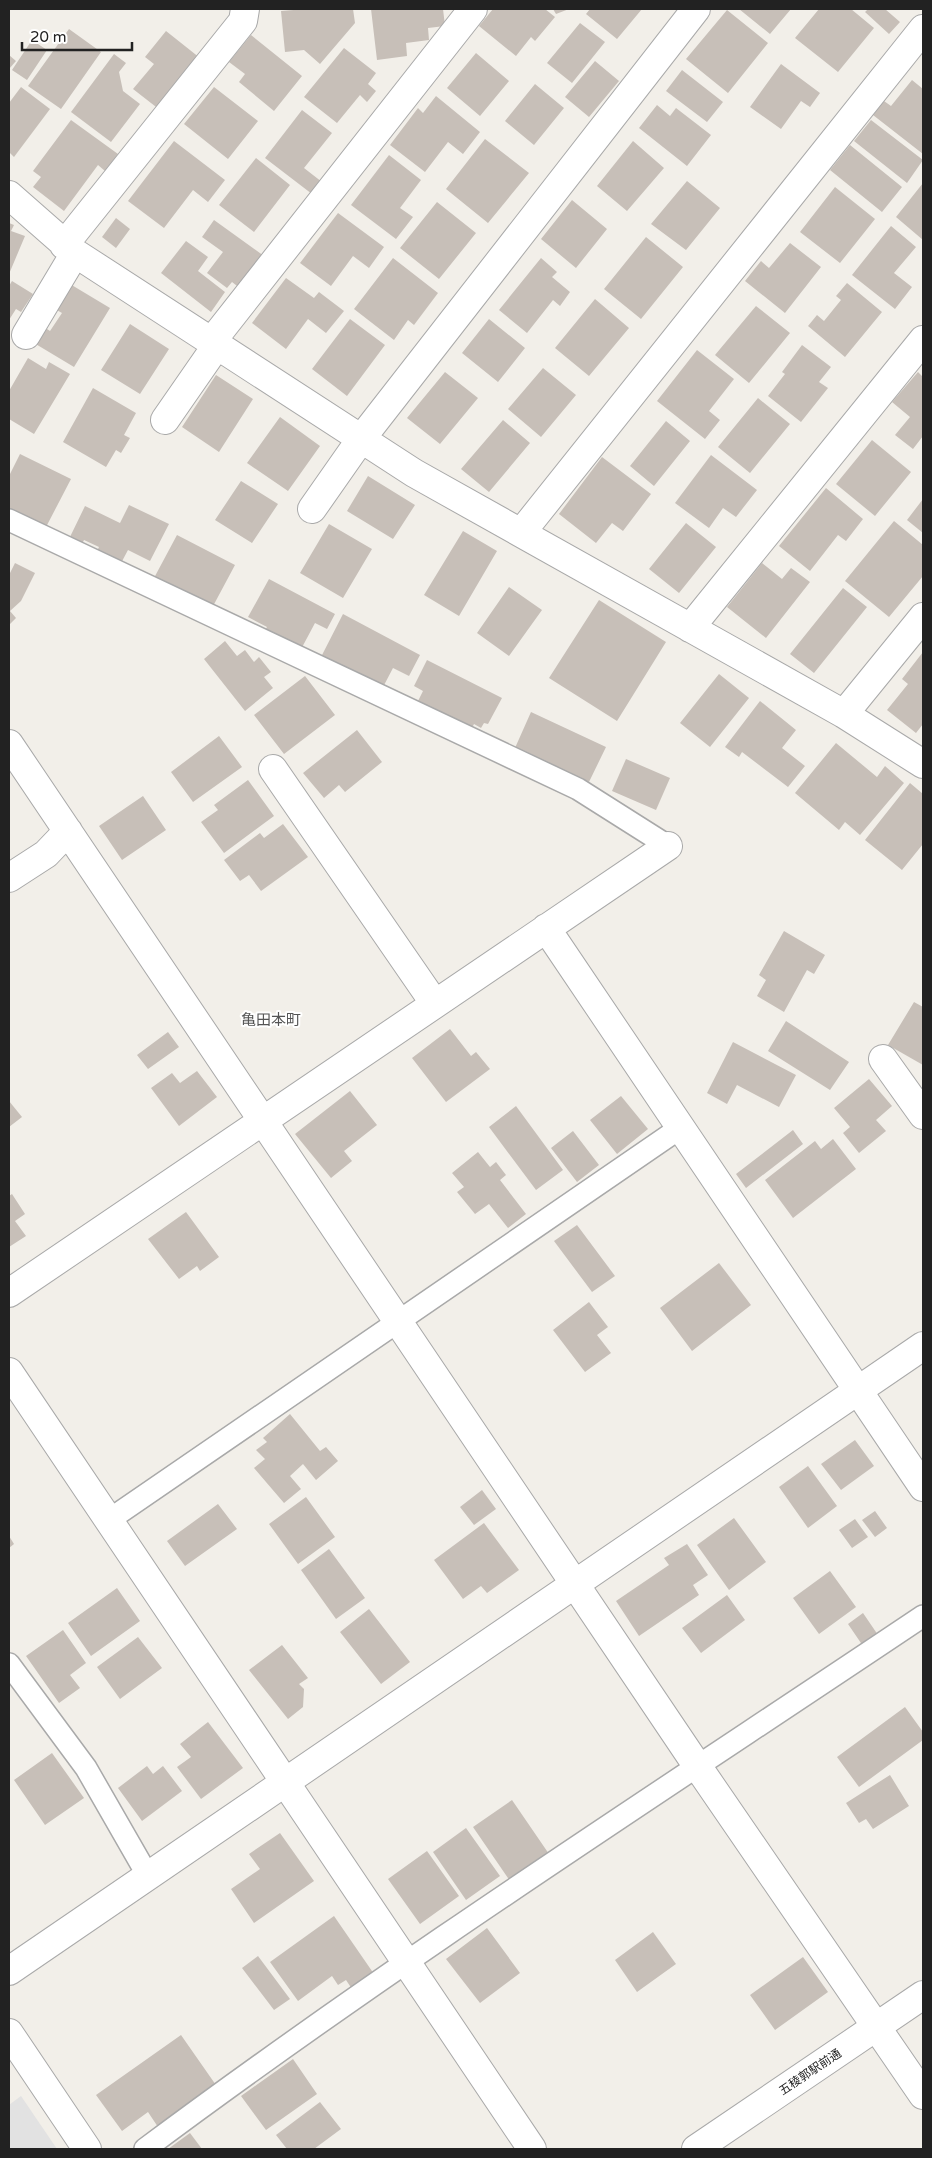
<svg xmlns="http://www.w3.org/2000/svg" width="932" height="2158" viewBox="0 0 932 2158" font-family="'Varela Round','Noto Sans JP',sans-serif">
	<style>
		.parking { fill: #e2e2e2 }
		.building { fill: #c7bfb8 }
		.lines { fill: none; stroke-linecap: round; stroke-linejoin: round }
		.service-casing { stroke: #a9a9a9; stroke-width: 24 }
		.minor-casing { stroke: #a9a9a9; stroke-width: 30 }
		.tertiary-casing { stroke: #a9a9a9; stroke-width: 30 }
		.service { stroke: #fff; stroke-width: 21 }
		.minor { stroke: #fff; stroke-width: 28 }
		.tertiary { stroke: #fff; stroke-width: 28 }
		.labels { text-anchor: middle; stroke-width: 4; stroke-linejoin: round; paint-order: stroke }
		.street-label { font-size: 12px; fill: #222; stroke: #fff }
		.quarter-label { font-size: 15px; fill: #555; stroke: #fff }
	</style>
	<rect width="100%" height="100%" fill="#f2efe9"/>
	<path class="parking" d="M 21,2096 L 57,2149 L 9,2149 L 9,2105 Z"/>
	<path class="building" d="M 306,9 L 353,9 L 355,23 L 320,64 L 304,50 L 285,52 L 281,11 Z
		M 371,9 L 443,9 L 445,26 L 428,28 L 429,40 L 406,43 L 407,56 L 377,60 Z
		M 493,9 L 545,9 L 555,17 L 535,41 L 531,37 L 516,56 L 479,26 Z
		M 553,9 L 569,9 L 556,14 Z
		M 590,9 L 642,9 L 617,39 L 586,14 Z
		M 739,9 L 791,9 L 770,34 Z
		M 819,9 L 851,9 L 874,28 L 838,72 L 795,38 Z
		M 868,9 L 885,9 L 900,22 L 889,34 L 865,12 Z
		M 727,10 L 768,43 L 728,93 L 686,59 Z
		M 580,23 L 605,42 L 572,83 L 547,63 Z
		M 69,29 L 101,52 L 61,109 L 28,86 Z
		M 166,31 L 200,58 L 160,110 L 133,89 L 154,64 L 145,57 Z
		M 251,35 L 302,76 L 274,111 L 239,82 L 245,74 L 229,62 Z
		M 32,40 L 47,50 L 27,80 L 12,70 Z
		M 344,48 L 376,73 L 368,84 L 376,91 L 367,102 L 360,95 L 337,123 L 304,97 Z
		M 476,53 L 509,81 L 480,116 L 447,88 Z
		M 114,54 L 126,63 L 119,72 L 123,91 L 140,104 L 111,142 L 71,112 Z
		M 9,55 L 16,61 L 9,69 Z
		M 595,61 L 619,81 L 589,117 L 565,97 Z
		M 781,64 L 820,93 L 810,107 L 801,101 L 781,129 L 750,107 Z
		M 682,70 L 723,102 L 707,122 L 666,91 Z
		M 912,80 L 923,89 L 923,154 L 873,115 L 884,101 L 891,106 Z
		M 535,84 L 564,108 L 534,145 L 505,121 Z
		M 21,87 L 50,109 L 14,157 L 9,152 L 9,103 Z
		M 214,87 L 258,121 L 228,159 L 184,124 Z
		M 436,96 L 480,132 L 463,154 L 448,142 L 425,172 L 390,145 L 418,108 L 423,113 Z
		M 657,105 L 670,116 L 676,108 L 711,135 L 687,166 L 639,128 Z
		M 302,110 L 332,133 L 304,168 L 322,182 L 312,194 L 265,158 Z
		M 71,120 L 118,154 L 105,171 L 98,165 L 64,211 L 33,187 L 41,177 L 33,171 Z
		M 871,120 L 923,160 L 907,183 L 854,141 Z
		M 485,139 L 529,173 L 488,223 L 446,189 Z
		M 174,141 L 225,180 L 208,202 L 193,190 L 164,228 L 128,201 Z
		M 633,141 L 664,168 L 627,211 L 597,186 Z
		M 850,145 L 902,187 L 882,212 L 830,170 Z
		M 389,155 L 421,180 L 400,208 L 413,217 L 396,239 L 351,205 Z
		M 256,158 L 290,185 L 254,232 L 219,205 Z
		M 687,181 L 720,208 L 686,250 L 651,224 Z
		M 923,183 L 923,240 L 896,217 Z
		M 835,187 L 875,219 L 840,263 L 800,232 Z
		M 572,200 L 607,229 L 576,268 L 541,239 Z
		M 437,202 L 476,233 L 439,279 L 400,248 Z
		M 338,213 L 384,247 L 369,268 L 353,256 L 331,286 L 300,263 Z
		M 116,218 L 130,229 L 116,248 L 102,237 Z
		M 214,220 L 264,256 L 241,289 L 232,282 L 227,288 L 207,273 L 223,252 L 202,237 Z
		M 9,223 L 14,225 L 11,231 L 25,236 L 9,274 Z
		M 891,226 L 916,247 L 894,273 L 912,287 L 895,309 L 852,275 Z
		M 646,237 L 683,267 L 641,319 L 604,289 Z
		M 186,241 L 208,257 L 198,271 L 225,292 L 211,312 L 161,273 Z
		M 790,243 L 821,267 L 785,313 L 745,281 L 761,261 L 769,268 Z
		M 393,258 L 438,293 L 414,325 L 408,320 L 394,340 L 354,309 Z
		M 541,258 L 557,272 L 552,277 L 570,292 L 560,306 L 553,300 L 527,333 L 499,310 Z
		M 286,278 L 314,298 L 319,292 L 344,311 L 326,333 L 308,319 L 286,349 L 252,323 Z
		M 12,281 L 33,294 L 21,312 L 16,309 L 9,320 L 9,286 Z
		M 847,283 L 882,312 L 845,357 L 808,326 L 817,315 L 824,321 L 841,300 L 836,296 Z
		M 70,284 L 110,308 L 74,367 L 34,343 L 44,327 L 50,331 L 62,313 L 55,309 Z
		M 595,299 L 629,328 L 589,376 L 555,348 Z
		M 756,306 L 790,333 L 749,383 L 715,355 Z
		M 350,319 L 385,345 L 347,396 L 312,369 Z
		M 489,319 L 525,348 L 498,382 L 462,353 Z
		M 130,324 L 169,349 L 140,394 L 101,370 Z
		M 802,345 L 831,367 L 819,382 L 828,388 L 801,422 L 768,396 L 785,374 L 782,372 Z
		M 697,350 L 734,379 L 709,411 L 720,420 L 705,439 L 657,401 Z
		M 28,358 L 46,369 L 49,362 L 70,374 L 34,434 L 9,419 L 9,391 Z
		M 543,368 L 576,395 L 541,437 L 508,409 Z
		M 445,372 L 478,398 L 440,444 L 407,418 Z
		M 918,372 L 923,377 L 923,436 L 913,449 L 895,435 L 910,417 L 892,402 Z
		M 216,375 L 253,399 L 219,452 L 182,427 Z
		M 93,388 L 136,413 L 124,435 L 130,438 L 121,453 L 116,450 L 106,467 L 63,442 Z
		M 758,398 L 790,424 L 750,473 L 718,447 Z
		M 280,417 L 320,446 L 288,491 L 247,463 Z
		M 503,420 L 530,443 L 489,492 L 461,469 Z
		M 666,421 L 690,441 L 654,486 L 630,466 Z
		M 872,440 L 911,472 L 875,516 L 836,484 Z
		M 20,454 L 71,479 L 45,529 L 9,510 L 9,476 Z
		M 711,455 L 757,490 L 736,517 L 723,508 L 709,528 L 675,503 Z
		M 602,457 L 651,494 L 623,531 L 612,523 L 596,543 L 559,514 Z
		M 368,476 L 415,505 L 393,539 L 347,511 Z
		M 241,481 L 278,504 L 252,543 L 215,520 Z
		M 826,488 L 863,519 L 846,541 L 838,535 L 810,571 L 779,546 Z
		M 923,499 L 923,533 L 907,520 Z
		M 129,505 L 169,524 L 150,561 L 128,550 L 120,565 L 96,553 L 99,547 L 84,540 L 81,546 L 69,539 L 85,506 L 120,523 Z
		M 894,521 L 923,545 L 923,576 L 889,617 L 845,581 Z
		M 686,523 L 716,547 L 679,593 L 649,569 Z
		M 329,524 L 372,549 L 343,598 L 300,573 Z
		M 463,531 L 497,551 L 459,616 L 424,595 Z
		M 177,535 L 235,565 L 212,608 L 154,578 Z
		M 15,563 L 35,573 L 21,601 L 10,611 L 16,618 L 9,625 L 9,575 Z
		M 762,563 L 782,579 L 791,568 L 810,582 L 766,638 L 727,607 Z
		M 269,579 L 335,614 L 327,629 L 315,623 L 299,653 L 263,634 L 267,627 L 248,617 Z
		M 509,587 L 542,610 L 509,656 L 477,633 Z
		M 843,588 L 867,607 L 814,673 L 790,654 Z
		M 599,600 L 666,642 L 617,721 L 549,678 Z
		M 343,614 L 420,655 L 409,676 L 393,668 L 382,689 L 321,657 Z
		M 225,641 L 237,656 L 245,650 L 254,662 L 259,657 L 271,672 L 264,677 L 273,688 L 245,711 L 204,659 Z
		M 923,652 L 923,724 L 916,733 L 887,710 L 908,684 L 902,679 Z
		M 427,660 L 502,698 L 488,724 L 484,723 L 481,728 L 474,724 L 472,728 L 418,701 L 423,691 L 414,686 Z
		M 719,674 L 749,698 L 710,747 L 680,723 Z
		M 305,676 L 335,715 L 284,754 L 254,715 Z
		M 760,701 L 796,730 L 782,748 L 805,766 L 788,787 L 742,752 L 739,757 L 725,747 Z
		M 531,712 L 606,747 L 589,782 L 515,748 Z
		M 357,730 L 382,762 L 345,792 L 339,785 L 324,798 L 303,773 Z
		M 219,736 L 242,767 L 193,802 L 171,772 Z
		M 836,743 L 877,777 L 885,766 L 904,783 L 860,835 L 845,822 L 839,830 L 795,793 Z
		M 626,759 L 670,778 L 656,810 L 612,791 Z
		M 248,780 L 274,816 L 224,853 L 201,822 L 218,810 L 214,805 Z
		M 910,783 L 923,794 L 923,844 L 902,870 L 865,840 Z
		M 143,796 L 166,830 L 122,860 L 99,826 Z
		M 283,824 L 308,857 L 261,891 L 249,875 L 240,881 L 224,860 L 260,833 L 264,838 Z
		M 784,931 L 825,955 L 814,974 L 807,970 L 784,1012 L 757,996 L 766,980 L 759,975 Z
		M 914,1002 L 923,1007 L 923,1065 L 888,1045 Z
		M 786,1021 L 849,1062 L 830,1090 L 768,1051 Z
		M 450,1029 L 471,1056 L 476,1052 L 490,1069 L 446,1102 L 412,1058 Z
		M 168,1032 L 179,1047 L 148,1069 L 137,1055 Z
		M 733,1042 L 796,1075 L 779,1107 L 737,1085 L 727,1104 L 707,1093 Z
		M 197,1071 L 217,1097 L 179,1126 L 151,1088 L 172,1073 L 180,1083 Z
		M 869,1079 L 892,1106 L 876,1120 L 886,1131 L 859,1153 L 843,1133 L 850,1127 L 834,1108 Z
		M 350,1091 L 377,1125 L 344,1151 L 352,1161 L 331,1178 L 295,1134 Z
		M 621,1096 L 648,1129 L 617,1154 L 590,1120 Z
		M 9,1101 L 22,1117 L 9,1127 Z
		M 516,1106 L 563,1170 L 536,1190 L 489,1127 Z
		M 793,1130 L 803,1144 L 746,1188 L 736,1174 Z
		M 573,1131 L 599,1165 L 577,1182 L 551,1148 Z
		M 833,1139 L 856,1169 L 793,1218 L 765,1180 L 815,1141 L 821,1149 Z
		M 478,1152 L 490,1167 L 496,1162 L 506,1175 L 500,1180 L 526,1214 L 508,1228 L 489,1204 L 475,1214 L 457,1192 L 464,1187 L 452,1173 Z
		M 12,1194 L 25,1214 L 15,1221 L 26,1236 L 9,1247 L 9,1196 Z
		M 186,1212 L 219,1257 L 200,1271 L 197,1266 L 179,1279 L 148,1239 Z
		M 577,1225 L 615,1276 L 592,1292 L 554,1241 Z
		M 719,1263 L 751,1305 L 692,1351 L 660,1308 Z
		M 589,1302 L 608,1327 L 597,1335 L 611,1353 L 585,1372 L 553,1330 Z
		M 290,1414 L 320,1451 L 326,1447 L 338,1461 L 316,1480 L 303,1464 L 290,1476 L 301,1489 L 284,1503 L 254,1468 L 265,1459 L 256,1450 L 267,1442 L 263,1438 Z
		M 855,1440 L 874,1466 L 841,1490 L 821,1464 Z
		M 808,1466 L 837,1506 L 808,1528 L 779,1487 Z
		M 482,1490 L 496,1509 L 474,1525 L 460,1507 Z
		M 306,1497 L 335,1537 L 298,1564 L 269,1524 Z
		M 218,1504 L 237,1529 L 185,1566 L 167,1541 Z
		M 875,1511 L 887,1528 L 875,1537 L 862,1520 Z
		M 734,1518 L 766,1562 L 729,1590 L 697,1545 Z
		M 855,1519 L 868,1537 L 852,1548 L 839,1530 Z
		M 484,1523 L 519,1570 L 487,1593 L 481,1586 L 463,1599 L 434,1560 Z
		M 9,1536 L 14,1544 L 9,1548 Z
		M 687,1544 L 708,1575 L 693,1585 L 699,1595 L 639,1636 L 616,1601 L 669,1565 L 664,1558 Z
		M 329,1549 L 365,1598 L 336,1619 L 301,1570 Z
		M 830,1571 L 856,1607 L 819,1634 L 793,1598 Z
		M 117,1588 L 140,1621 L 91,1656 L 68,1623 Z
		M 727,1595 L 745,1620 L 701,1653 L 682,1628 Z
		M 369,1609 L 410,1662 L 381,1684 L 340,1632 Z
		M 863,1613 L 878,1635 L 863,1646 L 848,1624 Z
		M 63,1630 L 86,1663 L 70,1675 L 80,1688 L 59,1703 L 26,1656 Z
		M 138,1637 L 162,1668 L 120,1699 L 97,1667 Z
		M 282,1645 L 308,1678 L 299,1684 L 304,1689 L 303,1707 L 288,1719 L 249,1670 Z
		M 905,1707 L 923,1732 L 923,1740 L 859,1787 L 837,1757 Z
		M 208,1722 L 243,1768 L 201,1799 L 177,1767 L 191,1757 L 180,1744 Z
		M 52,1753 L 84,1798 L 45,1825 L 14,1780 Z
		M 147,1766 L 153,1774 L 163,1766 L 182,1791 L 142,1821 L 118,1788 Z
		M 890,1775 L 909,1806 L 873,1829 L 866,1819 L 859,1823 L 846,1803 Z
		M 512,1800 L 549,1854 L 510,1881 L 473,1827 Z
		M 466,1828 L 500,1876 L 466,1900 L 433,1852 Z
		M 280,1833 L 314,1881 L 254,1923 L 231,1889 L 260,1869 L 249,1854 Z
		M 427,1851 L 459,1896 L 420,1924 L 388,1879 Z
		M 334,1916 L 374,1974 L 352,1989 L 346,1980 L 338,1985 L 332,1976 L 298,2001 L 270,1962 Z
		M 487,1928 L 520,1973 L 480,2003 L 446,1959 Z
		M 653,1932 L 676,1964 L 637,1992 L 615,1960 Z
		M 258,1956 L 290,1999 L 274,2010 L 242,1968 Z
		M 803,1957 L 828,1992 L 775,2030 L 750,1995 Z
		M 181,2035 L 218,2088 L 160,2130 L 148,2112 L 122,2131 L 96,2095 Z
		M 293,2059 L 317,2094 L 266,2130 L 241,2096 Z
		M 320,2102 L 341,2129 L 314,2149 L 287,2149 L 276,2135 Z
		M 190,2133 L 202,2149 L 168,2149 Z"/>
	<g class="lines">
		<g class="service-casing">
			<path id="service" d="M 9,520 L 578,789 L 668,846
				M 109,1520 L 680,1128
				M 9,1664 L 86,1768 L 148,1876
				M 145,2149 C 397,1961 662,1791 923,1616"/>
		</g>
		<g class="minor-casing">
			<path id="minor" d="M 9,195 L 75,253 L 414,473 L 844,714 L 923,764
				M 64,245 L 243,21 L 245,9
				M 26,335 L 75,253
				M 212,341 L 473,9
				M 165,420 L 217,345
				M 312,509 L 361,439 L 696,9
				M 521,533 L 923,29
				M 690,628 L 923,340
				M 844,714 L 923,617
				M 9,744 L 698,1767 L 923,2095
				M 273,769 L 435,1004
				M 9,878 L 46,854 L 68,831
				M 546,928 L 923,1487
				M 883,1059 L 923,1115
				M 9,1293 L 668,846
				M 9,1372 L 532,2149
				M 9,1971 L 923,1346
				M 9,2033 L 87,2149"/>
		</g>
		<g class="tertiary-casing">
			<path id="tertiary" d="M 696,2149 L 923,1995"/>
		</g>
		<use href="#service" class="service"/>
		<use href="#minor" class="minor"/>
		<use href="#tertiary" class="tertiary"/>
	</g>
	<g class="labels">
		<g class="street-label">
			<text transform="translate(810 2072) rotate(-34)" y="4">五稜郭駅前通</text>
		</g>
		<g class="quarter-label">
			<text x="271" y="1025">亀田本町</text>
		</g>
	</g>
	<rect width="932" height="2158" fill="none" stroke="#222222" stroke-width="20"/>
	<path d="M22 42v8h110v-8" fill="none" stroke="#222222" stroke-width="2.5"/>
	<text x="30" y="42" font-size="15" fill="#222222" stroke="#ffffff" stroke-width="4" paint-order="stroke">20 m</text>
</svg>
